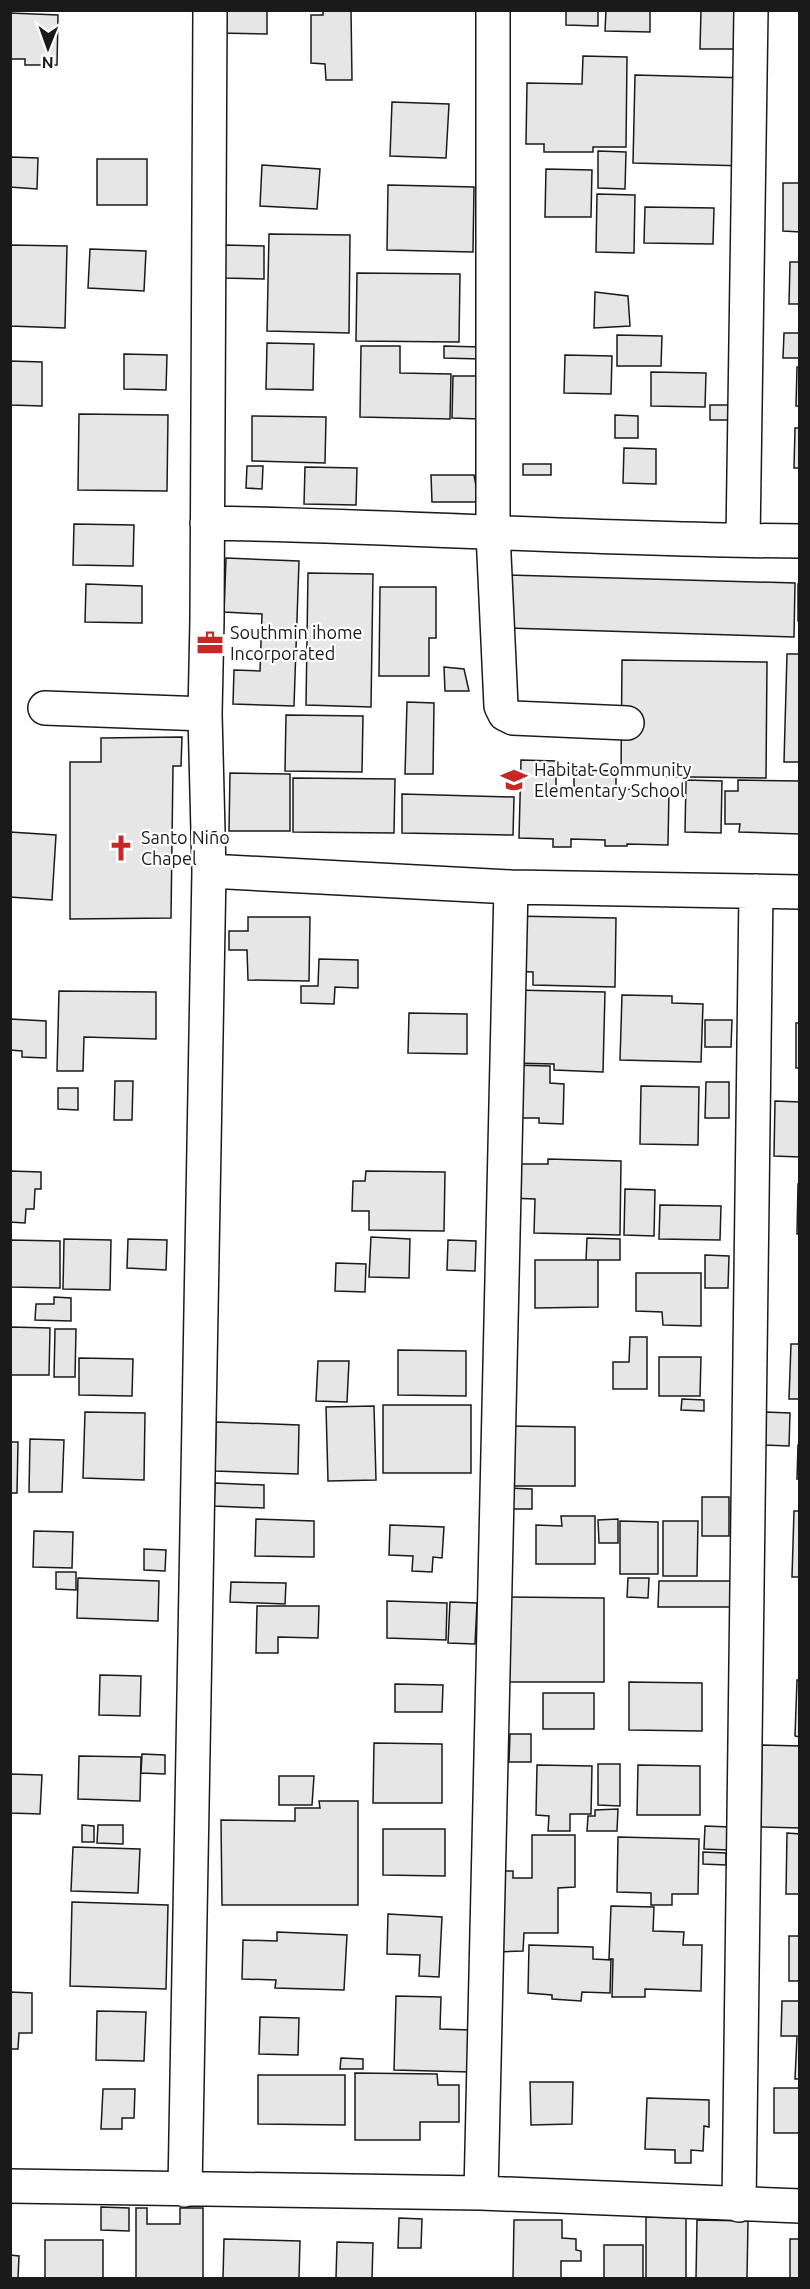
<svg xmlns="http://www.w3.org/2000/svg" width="810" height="2289" viewBox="0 0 810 2289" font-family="Ubuntu,sans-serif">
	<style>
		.building { fill: #e6e6e6; stroke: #1a1a1a; stroke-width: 1.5 }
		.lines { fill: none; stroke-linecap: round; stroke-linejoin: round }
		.minor-casing { stroke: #1a1a1a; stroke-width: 36 }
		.minor { stroke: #fff; stroke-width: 33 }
		.labels { text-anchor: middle; stroke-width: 4.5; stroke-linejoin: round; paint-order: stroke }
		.poi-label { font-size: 18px; fill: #1a1a1a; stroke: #fff; text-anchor: start }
	</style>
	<rect width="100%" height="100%" fill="#fff"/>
	<path class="building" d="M 219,10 L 267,10 L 267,34 L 218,33 Z
		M 323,10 L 351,10 L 352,80 L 326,80 L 325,64 L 311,63 L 311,15 L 323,15 Z
		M 566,10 L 598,10 L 598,26 L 566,25 Z
		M 606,10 L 650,10 L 650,32 L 605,31 Z
		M 701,10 L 737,10 L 737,49 L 700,49 Z
		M 10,13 L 58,15 L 57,65 L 25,65 L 25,59 L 10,59 Z
		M 583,56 L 627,57 L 626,147 L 593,147 L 593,152 L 544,152 L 544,144 L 526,144 L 527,83 L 582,84 Z
		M 635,75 L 748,78 L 746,166 L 633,163 Z
		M 392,102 L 449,104 L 446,158 L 390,156 Z
		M 598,151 L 626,152 L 625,189 L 598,188 Z
		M 10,157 L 38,158 L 37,189 L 10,187 Z
		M 97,159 L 147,159 L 147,205 L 97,205 Z
		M 262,165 L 320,169 L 317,209 L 260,206 Z
		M 546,169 L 592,170 L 591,217 L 545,217 Z
		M 783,183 L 800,183 L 800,232 L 783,231 Z
		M 388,185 L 474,187 L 473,252 L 387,250 Z
		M 597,194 L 635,195 L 634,253 L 596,252 Z
		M 645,207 L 714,208 L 713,244 L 644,243 Z
		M 269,234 L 350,235 L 349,333 L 267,331 Z
		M 10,245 L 67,246 L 65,328 L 10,326 Z
		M 224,245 L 264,246 L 264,279 L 223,278 Z
		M 90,249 L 146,251 L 144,291 L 88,288 Z
		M 790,262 L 800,262 L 800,304 L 789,304 Z
		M 357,273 L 460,274 L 459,342 L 356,341 Z
		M 595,292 L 628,296 L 630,326 L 594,328 Z
		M 784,333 L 800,333 L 800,358 L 783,358 Z
		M 617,335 L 662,336 L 661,366 L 617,366 Z
		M 267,343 L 314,344 L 313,390 L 266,389 Z
		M 361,346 L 400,346 L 400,373 L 451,374 L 450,419 L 360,417 Z
		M 444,346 L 480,347 L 480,359 L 444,358 Z
		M 124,354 L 167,355 L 166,390 L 124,389 Z
		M 565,355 L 612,356 L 611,394 L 564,393 Z
		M 10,361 L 42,362 L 42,406 L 10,405 Z
		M 797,367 L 800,367 L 800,406 L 796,406 Z
		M 651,372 L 706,373 L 705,407 L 651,406 Z
		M 453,376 L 480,376 L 479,419 L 452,418 Z
		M 710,405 L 734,405 L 733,420 L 710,420 Z
		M 79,414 L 168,415 L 167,491 L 78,490 Z
		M 615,415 L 638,416 L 638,438 L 615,438 Z
		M 252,416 L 326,417 L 325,463 L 252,461 Z
		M 795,428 L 800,428 L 800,468 L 794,468 Z
		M 624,448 L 656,449 L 656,484 L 623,483 Z
		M 523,464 L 551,464 L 551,475 L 523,475 Z
		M 247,466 L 263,466 L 262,489 L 246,488 Z
		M 305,467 L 357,468 L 356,505 L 304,504 Z
		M 431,475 L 474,475 L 479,502 L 432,502 Z
		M 74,524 L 134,525 L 133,566 L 73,565 Z
		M 226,558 L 299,561 L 294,706 L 233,704 L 234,670 L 260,671 L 262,614 L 224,612 Z
		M 308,573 L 373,574 L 371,707 L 306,705 Z
		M 508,575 L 795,583 L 794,637 L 507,628 Z
		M 86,584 L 142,586 L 142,623 L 85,622 Z
		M 798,584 L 800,584 L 800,621 L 798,621 Z
		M 380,587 L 436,587 L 436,638 L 429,638 L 429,676 L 379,676 Z
		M 787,654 L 800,654 L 800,762 L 784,762 Z
		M 622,660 L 767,662 L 766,778 L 621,776 Z
		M 444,667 L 464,669 L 469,691 L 445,691 Z
		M 407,702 L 434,703 L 433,774 L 405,774 Z
		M 286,715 L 363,716 L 362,772 L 285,771 Z
		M 182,737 L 181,766 L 173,766 L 171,918 L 70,919 L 70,762 L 101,762 L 101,738 Z
		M 521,760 L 556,761 L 556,788 L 574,789 L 574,770 L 616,771 L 616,789 L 669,790 L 668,845 L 627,844 L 627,846 L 605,846 L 605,840 L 571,839 L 571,847 L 553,847 L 553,839 L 519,838 Z
		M 230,773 L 290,774 L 290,831 L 229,831 Z
		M 293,778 L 395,779 L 394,833 L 293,832 Z
		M 686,780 L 722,781 L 721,833 L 685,832 Z
		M 738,780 L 800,781 L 800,834 L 739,832 L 740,824 L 725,824 L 725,791 L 738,791 Z
		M 402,794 L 514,797 L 513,835 L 402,833 Z
		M 10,832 L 56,835 L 52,900 L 10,897 Z
		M 513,916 L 616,918 L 615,987 L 533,985 L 533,972 L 512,971 Z
		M 248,917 L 310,917 L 309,981 L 248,980 L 247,950 L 229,950 L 229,931 L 248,931 Z
		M 319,959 L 358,960 L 358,988 L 335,987 L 334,1004 L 301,1003 L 301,986 L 318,986 Z
		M 514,990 L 605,992 L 603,1072 L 554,1070 L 554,1064 L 512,1063 Z
		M 59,991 L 156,992 L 156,1039 L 84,1037 L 83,1071 L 57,1071 Z
		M 622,995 L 672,996 L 672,1003 L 703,1004 L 701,1062 L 620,1060 Z
		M 409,1013 L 467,1014 L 467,1054 L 408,1053 Z
		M 10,1019 L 46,1021 L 46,1058 L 22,1057 L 22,1051 L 10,1050 Z
		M 705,1020 L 732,1020 L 731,1047 L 705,1047 Z
		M 796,1023 L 800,1023 L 800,1068 L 796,1068 Z
		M 511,1065 L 550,1066 L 550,1083 L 564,1084 L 563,1124 L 539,1123 L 539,1118 L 510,1118 Z
		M 115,1081 L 133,1081 L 132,1120 L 114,1120 Z
		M 706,1082 L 729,1082 L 729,1118 L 705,1118 Z
		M 641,1086 L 699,1087 L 698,1145 L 640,1144 Z
		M 58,1088 L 78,1088 L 78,1110 L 58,1109 Z
		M 775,1101 L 800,1102 L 800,1157 L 774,1156 Z
		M 548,1159 L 621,1161 L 620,1235 L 534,1233 L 535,1199 L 507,1198 L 508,1164 L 548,1164 Z
		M 10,1171 L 41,1172 L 41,1189 L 35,1189 L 34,1209 L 26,1209 L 25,1223 L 10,1222 Z
		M 366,1171 L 445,1172 L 444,1231 L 369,1230 L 369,1211 L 352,1211 L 353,1181 L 365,1181 Z
		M 798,1184 L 800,1184 L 800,1234 L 797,1234 Z
		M 625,1189 L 655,1190 L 654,1236 L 624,1235 Z
		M 660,1205 L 721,1206 L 720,1240 L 659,1239 Z
		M 371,1237 L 410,1239 L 409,1278 L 369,1277 Z
		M 587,1238 L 620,1239 L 620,1260 L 586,1260 Z
		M 64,1239 L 111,1240 L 110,1290 L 63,1289 Z
		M 128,1239 L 167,1240 L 166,1270 L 127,1268 Z
		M 10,1240 L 60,1241 L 60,1288 L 10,1287 Z
		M 448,1240 L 476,1241 L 475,1271 L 447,1270 Z
		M 705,1255 L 729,1256 L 728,1288 L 705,1288 Z
		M 535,1260 L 598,1260 L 598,1307 L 535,1308 Z
		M 336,1263 L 366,1264 L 365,1292 L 335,1291 Z
		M 636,1273 L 701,1273 L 701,1326 L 663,1325 L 662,1312 L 636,1311 Z
		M 54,1297 L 71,1298 L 71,1321 L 35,1320 L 36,1304 L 54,1304 Z
		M 10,1327 L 50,1328 L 49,1375 L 10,1375 Z
		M 55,1329 L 76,1329 L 75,1377 L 54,1377 Z
		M 630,1337 L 647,1337 L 647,1389 L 613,1389 L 613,1362 L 629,1362 Z
		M 791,1344 L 800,1344 L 800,1399 L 789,1399 Z
		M 398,1350 L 466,1351 L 466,1396 L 398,1395 Z
		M 659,1357 L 701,1357 L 700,1396 L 659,1396 Z
		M 79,1358 L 133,1359 L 132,1396 L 79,1395 Z
		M 318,1361 L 349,1361 L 347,1402 L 316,1401 Z
		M 682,1399 L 704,1400 L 704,1411 L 681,1410 Z
		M 383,1405 L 471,1405 L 471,1473 L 383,1473 Z
		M 374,1406 L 376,1480 L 328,1481 L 326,1407 Z
		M 85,1412 L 145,1413 L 144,1480 L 83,1478 Z
		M 765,1412 L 790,1413 L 789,1446 L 764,1445 Z
		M 216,1422 L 299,1425 L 298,1474 L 215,1471 Z
		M 505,1426 L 575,1427 L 575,1486 L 504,1486 Z
		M 30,1439 L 64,1440 L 62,1492 L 29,1492 Z
		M 10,1442 L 18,1442 L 17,1493 L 10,1493 Z
		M 798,1445 L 800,1445 L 800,1479 L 797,1479 Z
		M 215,1483 L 264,1485 L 264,1508 L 214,1506 Z
		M 505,1488 L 532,1489 L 532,1509 L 505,1509 Z
		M 702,1497 L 729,1497 L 729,1536 L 702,1536 Z
		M 794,1511 L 800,1511 L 800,1577 L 792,1577 Z
		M 561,1516 L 595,1516 L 595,1564 L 536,1564 L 536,1525 L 562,1526 Z
		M 256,1519 L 314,1521 L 314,1557 L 255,1556 Z
		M 618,1519 L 618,1543 L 599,1543 L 598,1520 Z
		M 620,1521 L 658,1522 L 658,1574 L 620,1574 Z
		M 663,1521 L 698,1521 L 697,1576 L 663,1576 Z
		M 390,1525 L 444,1527 L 442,1558 L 433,1557 L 432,1572 L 412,1571 L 413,1556 L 389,1555 Z
		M 34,1531 L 73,1532 L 72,1568 L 33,1567 Z
		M 144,1549 L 166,1550 L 165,1571 L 144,1570 Z
		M 56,1572 L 76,1572 L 76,1590 L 56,1589 Z
		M 78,1578 L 159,1581 L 158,1621 L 77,1618 Z
		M 628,1578 L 649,1578 L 648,1598 L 627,1597 Z
		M 659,1581 L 731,1581 L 730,1607 L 658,1607 Z
		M 231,1582 L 286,1583 L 285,1604 L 230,1602 Z
		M 504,1597 L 604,1598 L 604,1682 L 503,1682 Z
		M 387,1601 L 447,1603 L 446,1640 L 387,1638 Z
		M 450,1602 L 477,1603 L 475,1644 L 448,1643 Z
		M 257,1606 L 319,1606 L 318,1638 L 278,1637 L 278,1653 L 256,1653 Z
		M 100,1675 L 141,1676 L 140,1716 L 99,1715 Z
		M 797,1680 L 800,1680 L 800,1737 L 795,1736 Z
		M 629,1682 L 702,1683 L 702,1731 L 629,1730 Z
		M 395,1684 L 443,1685 L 442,1712 L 395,1712 Z
		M 543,1693 L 594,1693 L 594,1729 L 543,1729 Z
		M 510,1734 L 531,1734 L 531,1762 L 509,1762 Z
		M 374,1743 L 442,1744 L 442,1803 L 373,1803 Z
		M 762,1745 L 800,1746 L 800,1828 L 761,1827 Z
		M 142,1754 L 165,1755 L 165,1774 L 141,1773 Z
		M 79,1756 L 141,1757 L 140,1801 L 78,1799 Z
		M 598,1764 L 620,1764 L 620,1806 L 598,1805 Z
		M 537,1765 L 592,1766 L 591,1814 L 570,1814 L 570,1831 L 548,1831 L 549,1816 L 536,1815 Z
		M 638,1765 L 700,1766 L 700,1815 L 637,1815 Z
		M 10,1774 L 42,1775 L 40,1814 L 10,1813 Z
		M 279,1776 L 314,1776 L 312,1805 L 279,1805 Z
		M 319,1801 L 358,1801 L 358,1905 L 222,1905 L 221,1820 L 295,1821 L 295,1808 L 320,1808 Z
		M 618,1809 L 617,1831 L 587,1831 L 588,1816 L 595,1816 L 595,1810 Z
		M 82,1825 L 94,1826 L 94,1842 L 82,1842 Z
		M 98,1825 L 123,1825 L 123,1844 L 97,1843 Z
		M 705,1826 L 730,1827 L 730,1850 L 704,1849 Z
		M 383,1829 L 445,1829 L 445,1876 L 383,1875 Z
		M 787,1833 L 800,1834 L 800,1894 L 786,1894 Z
		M 532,1835 L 575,1835 L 575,1887 L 558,1888 L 558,1933 L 524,1933 L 523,1951 L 498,1952 L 498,1871 L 513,1871 L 513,1878 L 532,1878 Z
		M 618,1837 L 699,1839 L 698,1894 L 672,1894 L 672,1905 L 651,1905 L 651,1893 L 617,1892 Z
		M 73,1847 L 140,1849 L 138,1893 L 71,1891 Z
		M 703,1852 L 726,1853 L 726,1865 L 703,1864 Z
		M 72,1902 L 168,1905 L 166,1989 L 70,1986 Z
		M 611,1906 L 654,1907 L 653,1931 L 684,1932 L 683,1945 L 702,1945 L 701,1991 L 645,1989 L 645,1997 L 612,1997 L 613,1959 L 609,1959 Z
		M 388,1914 L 442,1917 L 439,1977 L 419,1976 L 420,1955 L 387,1954 Z
		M 277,1932 L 347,1935 L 344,1990 L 275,1988 L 276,1980 L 242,1979 L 243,1940 L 277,1941 Z
		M 789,1936 L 800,1936 L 800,1981 L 789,1981 Z
		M 529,1945 L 593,1947 L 593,1959 L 611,1960 L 610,1993 L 582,1992 L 581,2001 L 552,1999 L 552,1995 L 528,1993 Z
		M 10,1992 L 32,1993 L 32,2033 L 19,2033 L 18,2049 L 10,2049 Z
		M 396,1996 L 441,1997 L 440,2029 L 471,2030 L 470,2072 L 394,2070 Z
		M 782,2001 L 800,2001 L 800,2079 L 795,2079 L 797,2036 L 781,2036 Z
		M 97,2011 L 146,2012 L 144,2061 L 96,2060 Z
		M 260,2017 L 299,2018 L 298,2055 L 259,2054 Z
		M 341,2058 L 363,2059 L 363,2069 L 340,2069 Z
		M 355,2073 L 437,2074 L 438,2085 L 459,2085 L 459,2122 L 420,2122 L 420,2140 L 355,2140 Z
		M 258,2075 L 345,2075 L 345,2125 L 258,2124 Z
		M 530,2082 L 573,2082 L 572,2124 L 531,2125 Z
		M 774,2088 L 800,2088 L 800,2133 L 774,2133 Z
		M 103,2089 L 135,2089 L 134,2118 L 122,2118 L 122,2129 L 101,2129 Z
		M 647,2098 L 709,2100 L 709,2127 L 704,2126 L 703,2151 L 691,2150 L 691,2163 L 675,2163 L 675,2150 L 645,2149 Z
		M 101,2207 L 129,2208 L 129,2231 L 101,2230 Z
		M 136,2208 L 147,2208 L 147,2224 L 180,2224 L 180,2208 L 203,2208 L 203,2278 L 136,2278 Z
		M 646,2217 L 686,2218 L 686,2278 L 646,2278 Z
		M 399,2218 L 422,2219 L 421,2248 L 398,2248 Z
		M 514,2220 L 562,2220 L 562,2238 L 576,2239 L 576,2250 L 581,2251 L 581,2261 L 561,2261 L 561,2278 L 513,2278 Z
		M 697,2220 L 748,2221 L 747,2278 L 696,2278 Z
		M 224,2239 L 300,2241 L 299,2278 L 223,2278 Z
		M 790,2239 L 800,2239 L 800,2278 L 790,2278 Z
		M 45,2240 L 103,2240 L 103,2278 L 45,2278 Z
		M 337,2242 L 373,2243 L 372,2278 L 336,2278 Z
		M 604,2245 L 643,2245 L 643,2278 L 604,2278 Z
		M 10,2255 L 19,2256 L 18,2278 L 10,2278 Z"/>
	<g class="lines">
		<g class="minor-casing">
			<path id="minor" d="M 493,10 L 493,533 L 501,706 L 505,714 L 513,718 L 627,723
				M 207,523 C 404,526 602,540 800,541
				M 743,540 L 751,10
				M 45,708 L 205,714
				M 209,871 L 511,887 L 800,892
				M 10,2186 L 481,2193 L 800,2206
				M 185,2190 L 209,871 L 205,714 L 207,620 L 210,10
				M 481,2193 L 511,887
				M 739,2205 L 756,891"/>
		</g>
		<use href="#minor" class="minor"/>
	</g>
	<defs>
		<g id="office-bare" transform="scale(2.07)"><path d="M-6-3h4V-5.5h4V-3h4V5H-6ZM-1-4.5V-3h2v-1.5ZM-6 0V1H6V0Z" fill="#c62828" stroke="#fff" stroke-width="2.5" paint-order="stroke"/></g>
		<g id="school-bare" transform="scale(2.07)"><path d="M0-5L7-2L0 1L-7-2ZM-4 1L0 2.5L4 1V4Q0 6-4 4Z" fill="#c62828" stroke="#fff" stroke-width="2.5" paint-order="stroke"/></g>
		<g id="church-bare" transform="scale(2.07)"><path d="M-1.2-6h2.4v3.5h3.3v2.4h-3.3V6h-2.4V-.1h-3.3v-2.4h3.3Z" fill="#c62828" stroke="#fff" stroke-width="2.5" paint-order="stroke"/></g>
	</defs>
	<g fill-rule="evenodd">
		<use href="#office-bare" x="210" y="643"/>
		<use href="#school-bare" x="514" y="780"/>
		<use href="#church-bare" x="121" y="848"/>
	</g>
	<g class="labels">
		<g class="poi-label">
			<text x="230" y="639">Southmin ihome<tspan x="230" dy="21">Incorporated</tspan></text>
			<text x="534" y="776">Habitat Community<tspan x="534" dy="21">Elementary School</tspan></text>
			<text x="141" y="844">Santo Niño<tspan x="141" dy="21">Chapel</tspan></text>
		</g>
	</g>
	<rect width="810" height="2289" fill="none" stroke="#1a1a1a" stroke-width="24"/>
	<g transform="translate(48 48) rotate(181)" stroke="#ffffff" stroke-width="4.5" paint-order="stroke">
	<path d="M0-4.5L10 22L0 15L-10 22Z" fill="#1a1a1a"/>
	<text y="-9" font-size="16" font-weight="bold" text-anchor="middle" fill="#1a1a1a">N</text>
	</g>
</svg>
